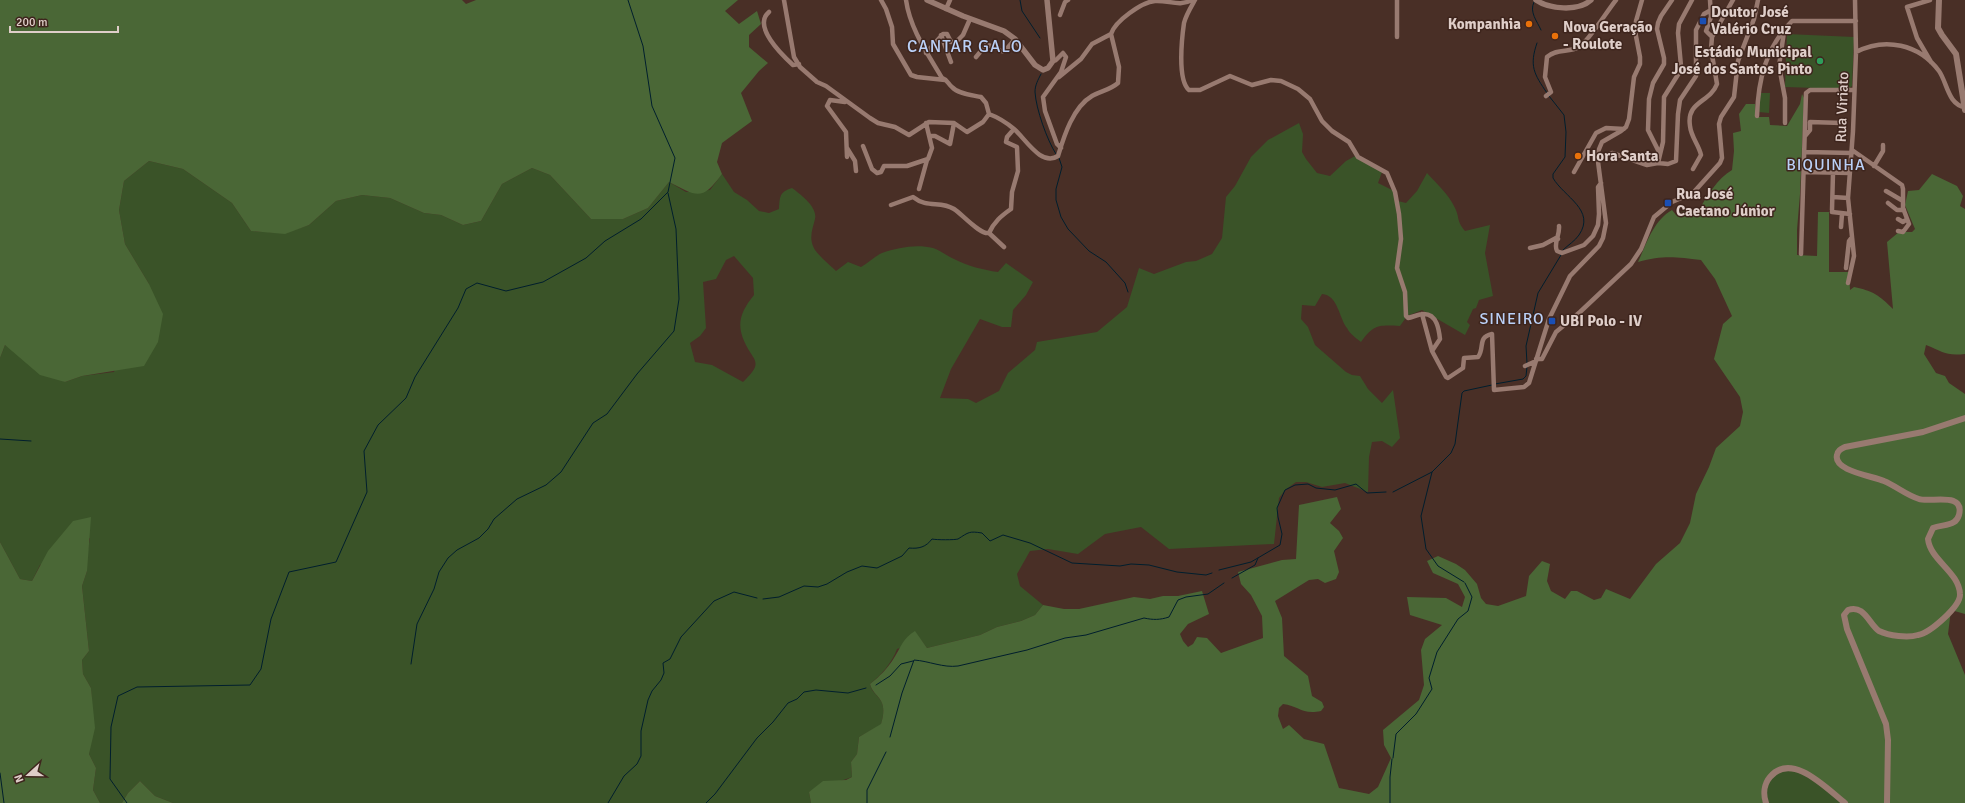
<svg xmlns="http://www.w3.org/2000/svg" width="1965" height="803" viewBox="0 0 1965 803" font-family="Signika,sans-serif">
	<style>
		.green { fill: #3a5328; fill-rule: evenodd }
		.forest { fill: #4a6736 }
		.lines { fill: none; stroke-linecap: round; stroke-linejoin: round }
		.stream { stroke: #001e2d; stroke-width: 1 }
		.minor { stroke: #987a70; stroke-width: 4.5 }
		.tertiary { stroke: #987a70; stroke-width: 5.5 }
		.secondary { stroke: #987a70; stroke-width: 6 }
		.transit-dot { fill: #1a4fb4; stroke: #3e251d; stroke-width: 1.5 }
		.food-dot { fill: #e8710a; stroke: #3e251d; stroke-width: 1.5 }
		.leisure-dot { fill: #2e9e5b; stroke: #3e251d; stroke-width: 1.5 }
		.labels { text-anchor: middle; stroke-width: 3; stroke-linejoin: round; paint-order: stroke }
		.poi-label { font-size: 15px; font-weight: bold; fill: #dfcec9; stroke: #3e251d; text-anchor: start }
		.street-label { font-size: 15px; fill: #dfcec9; stroke: #3e251d }
		.neighbourhood-label { font-size: 16px; letter-spacing: 1px; fill: #bad0f7; stroke: #3e251d }
		.quarter-label { font-size: 17px; letter-spacing: 1px; fill: #bad0f7; stroke: #3e251d }
	</style>
	<rect width="100%" height="100%" fill="#492f26"/>
	<path class="green" d="M 1787,34 L 1854,37 L 1852,86 L 1848,89 L 1785,87 Z
		M 1760,93 L 1770,93 L 1769,113 L 1759,112 Z
		M 1299,123 L 1303,134 L 1302,152 L 1306,159 L 1317,173 L 1330,176 L 1346,161 L 1357,155 L 1382,172 L 1378,183 L 1394,191 L 1398,201 L 1406,203 L 1417,191 L 1427,173 C 1437,184 1449,195 1455,208 C 1460,218 1456,220 1465,231 L 1490,225 L 1485,253 L 1493,296 L 1479,300 L 1476,308 L 1473,309 L 1467,322 L 1470,325 L 1465,335 L 1422,310 L 1407,316 L 1400,326 C 1379,325 1374,324 1361,342 C 1356,338 1350,334 1347,328 C 1339,318 1338,295 1322,294 L 1315,306 L 1302,305 L 1301,319 L 1308,327 L 1315,345 L 1346,372 L 1352,375 L 1360,376 L 1368,389 L 1382,403 L 1393,390 L 1400,438 L 1392,447 L 1382,441 L 1372,442 L 1369,457 L 1368,492 L 1345,483 L 1322,487 L 1306,482 L 1296,482 L 1285,490 L 1279,498 L 1274,544 L 1169,549 L 1141,527 L 1105,534 L 1078,554 L 1048,549 L 1030,551 L 1017,574 L 1020,586 L 1043,605 L 1035,615 L 1021,621 L 997,627 L 980,635 L 927,648 L 921,640 L 897,649 C 892,663 881,675 870,684 C 872,693 877,694 881,701 C 885,708 883,717 881,725 L 859,737 L 857,754 L 851,762 L 852,777 L 809,792 L 811,803 L 173,803 L 155,796 L 140,781 L 128,793 L 122,803 L 100,803 L 93,790 L 96,768 L 89,754 L 92,707 L 91,688 L 83,674 L 82,660 L 89,651 L 82,586 L 87,571 L 87,555 L 90,538 L 40,565 L 32,581 L 20,579 L 0,542 L 0,358 L 5,345 L 65,382 L 82,376 L 114,372 L 149,284 L 125,244 L 119,210 L 124,181 L 149,161 L 183,169 L 232,203 L 251,231 L 285,233 L 309,225 L 336,201 L 362,195 L 390,198 L 424,213 L 441,215 L 463,225 L 481,221 L 502,184 L 532,168 L 550,175 L 591,219 L 623,219 L 648,208 L 669,182 L 686,192 L 710,190 L 722,174 L 734,192 L 747,200 L 759,211 L 769,213 L 779,209 C 780,197 779,192 792,188 C 800,194 818,207 815,219 C 813,228 809,236 813,246 C 815,253 830,265 836,271 L 848,262 L 861,267 C 868,263 875,256 882,253 C 898,248 915,244 933,248 C 940,250 947,256 954,259 C 968,266 983,270 998,272 L 1006,263 L 1033,282 L 1026,295 L 1013,310 L 1011,327 L 1002,327 L 980,319 L 951,369 L 940,398 L 968,399 L 976,403 L 999,391 L 1008,373 L 1035,350 L 1037,342 L 1097,332 L 1127,307 L 1139,268 L 1154,274 L 1186,262 L 1196,261 L 1212,254 L 1222,238 L 1226,197 L 1235,186 L 1251,157 L 1268,140 ZM 734,256 L 753,278 L 754,295 C 737,316 736,329 750,352 C 753,357 757,361 755,367 C 753,372 747,378 743,382 L 712,365 L 695,362 L 690,343 L 700,336 L 706,328 L 703,282 L 716,279 L 726,260 Z
		M 1790,767 L 1801,769 L 1846,803 L 1767,803 C 1767,779 1766,776 1790,767 Z"/>
	<path class="forest" d="M 0,0 L 462,0 L 466,4 L 476,0 L 738,0 L 725,11 L 739,24 L 757,11 L 761,24 L 749,35 L 749,47 L 768,63 L 759,71 L 741,93 L 752,121 L 722,143 L 717,162 L 722,174 C 702,201 698,197 669,182 L 648,208 L 623,219 L 591,219 L 550,175 L 532,168 L 502,184 L 481,221 L 463,225 L 441,215 L 424,213 L 390,198 L 362,195 L 336,201 L 309,225 L 285,234 L 251,231 L 232,203 L 183,169 L 149,161 L 124,181 L 119,210 L 125,244 L 149,284 L 163,314 L 158,342 L 144,366 L 82,376 L 65,382 L 40,375 L 5,345 L 0,358 Z
		M 1802,94 L 1804,98 L 1800,194 L 1797,230 L 1797,255 L 1817,256 L 1818,212 L 1829,212 L 1829,272 L 1849,272 L 1850,290 L 1854,287 C 1873,291 1879,295 1893,309 L 1887,242 L 1899,232 L 1912,232 L 1915,229 L 1905,205 L 1908,191 L 1919,190 L 1932,174 L 1957,186 L 1963,196 L 1960,206 L 1965,209 L 1965,354 C 1945,356 1944,352 1926,345 L 1924,354 L 1936,373 L 1945,376 L 1949,383 L 1965,394 L 1965,614 L 1951,610 L 1948,634 L 1965,675 L 1965,803 L 1846,803 L 1810,774 L 1790,767 L 1772,774 L 1767,782 L 1767,803 L 811,803 L 809,792 L 823,781 L 846,780 L 852,777 L 851,762 L 857,754 L 859,737 L 881,724 C 883,717 885,708 881,701 C 877,694 872,692 870,684 C 879,677 888,668 894,658 C 901,647 903,638 915,631 L 927,648 L 980,635 L 997,627 L 1021,621 L 1035,615 L 1043,605 L 1064,609 L 1079,609 L 1134,597 L 1150,599 L 1163,596 L 1178,596 L 1202,591 L 1209,614 L 1188,624 L 1180,634 L 1183,641 L 1188,647 L 1193,644 L 1197,637 L 1207,638 L 1221,653 L 1263,638 L 1262,616 L 1251,595 L 1241,584 L 1238,572 L 1282,560 L 1296,559 L 1299,505 L 1337,497 L 1341,509 L 1330,523 L 1339,531 L 1343,538 L 1334,551 L 1339,572 L 1336,579 L 1325,583 L 1318,579 L 1309,580 L 1275,601 L 1282,618 L 1284,656 L 1308,676 L 1312,696 L 1322,702 L 1324,707 L 1321,711 C 1302,715 1299,706 1283,704 L 1279,708 L 1278,716 L 1283,729 L 1289,725 L 1304,739 L 1324,744 L 1339,788 L 1369,794 L 1378,787 L 1391,758 L 1384,745 L 1383,730 L 1419,700 L 1424,685 L 1421,650 L 1425,639 L 1442,625 L 1410,615 L 1407,597 L 1446,598 L 1462,607 L 1465,597 L 1458,584 L 1433,573 L 1427,561 L 1438,556 L 1456,564 L 1465,570 L 1477,584 L 1481,598 L 1486,604 L 1498,606 L 1526,596 L 1529,576 L 1542,561 L 1550,564 L 1547,581 L 1551,591 L 1565,599 L 1571,591 L 1577,591 L 1594,600 L 1601,598 L 1606,589 L 1630,599 L 1656,564 L 1680,543 L 1690,523 L 1696,494 L 1709,467 L 1716,448 L 1740,426 L 1743,412 L 1740,397 L 1714,359 L 1723,324 L 1732,316 L 1715,279 L 1701,260 C 1676,257 1663,255 1638,262 C 1647,243 1653,221 1672,210 L 1676,215 L 1684,211 L 1692,210 L 1694,212 L 1698,212 C 1706,197 1718,178 1732,170 L 1734,151 L 1733,133 L 1741,131 L 1739,114 L 1746,104 L 1755,104 L 1756,117 L 1769,117 L 1770,125 L 1787,126 L 1800,104 Z
		M 91,517 L 87,571 L 82,586 L 89,651 L 82,660 L 83,674 L 91,688 L 95,728 L 89,754 L 96,768 L 93,790 L 100,803 L 0,803 L 0,542 L 20,579 L 32,581 L 48,551 L 73,521 Z
		M 140,781 L 155,796 L 173,803 L 122,803 L 128,793 Z"/>
	<g class="lines">
		<path class="stream" d="M 1020,0 L 1022,11 L 1040,38
			M 1534,2 C 1529,12 1537,21 1541,30
			M 1537,43 C 1529,66 1534,74 1547,93
			M 1041,74 C 1038,80 1035,85 1035,92 C 1036,109 1047,140 1056,154
			M 1549,96 L 1564,115 L 1566,132 L 1565,157 L 1553,174 L 1553,178 C 1564,197 1596,210 1579,235 C 1575,241 1568,245 1563,250
			M 1059,158 L 1062,167 L 1056,189 L 1056,200 L 1061,217 L 1068,229 L 1089,251 L 1106,262 L 1125,283 L 1128,292
			M 1527,363 L 1526,346 L 1538,293 L 1561,255
			M 1495,384 L 1523,379 L 1526,376 L 1527,367
			M 0,439 L 31,441
			M 1393,492 L 1432,472
			M 1219,570 L 1251,562 L 1280,545 L 1282,534 L 1278,517 L 1277,508 L 1285,490 L 1295,485 L 1308,484 L 1316,488 L 1335,490 L 1356,484 L 1367,493 L 1386,492
			M 1232,578 L 1255,565 L 1258,558
			M 1464,582 L 1438,566 L 1426,549 L 1421,516 L 1432,472 L 1451,453 L 1455,444 L 1462,393 L 1464,391 L 1492,385
			M 763,599 L 779,597 L 804,586 L 818,587 L 827,584 L 847,572 L 862,566 L 877,568 L 902,556 L 909,548 C 919,549 926,547 932,539 C 936,540 955,540 958,539 C 969,532 969,531 982,533 L 990,541 L 1003,535 L 1030,543 L 1072,563 L 1120,566 L 1131,564 L 1149,565 L 1177,572 L 1206,575 L 1212,573
			M 411,664 L 417,624 L 434,589 L 439,572 L 448,558 L 457,550 L 479,538 L 488,529 L 494,519 L 517,499 L 546,485 L 561,472 L 593,423 L 607,414 L 637,374 L 674,331 L 679,299 L 676,229 L 668,193
			M 876,685 L 890,676 L 901,664 L 913,661
			M 890,737 L 902,693 L 914,660 C 929,661 943,668 958,666 L 1027,650 L 1065,638 L 1086,635 L 1144,618 C 1153,620 1160,620 1169,617 L 1178,600 L 1186,597 L 1208,594 L 1224,583
			M 1393,758 L 1396,734 L 1416,714 L 1432,689 L 1429,678 L 1437,652 L 1458,619 L 1468,611 L 1472,597 L 1465,583
			M 0,773 L 4,803
			M 127,803 L 110,779 L 111,727 L 118,696 L 137,687 L 250,685 L 261,669 L 271,619 L 289,572 L 336,562 L 367,492 L 364,451 L 378,425 L 406,398 L 415,377 L 458,308 L 466,289 L 477,283 L 506,291 L 543,282 L 586,258 L 605,241 L 641,219 L 668,192 L 675,158 L 652,106 L 643,46 L 628,0
			M 608,803 L 624,776 L 637,764 L 641,756 L 641,731 L 648,700 L 652,691 L 661,680 L 664,673 L 663,663 L 670,659 L 681,637 L 714,601 L 734,592 L 757,598
			M 706,803 L 715,794 L 757,738 L 773,722 L 788,703 L 797,699 L 804,692 L 816,690 L 848,693 L 866,688
			M 867,803 L 867,790 L 886,752
			M 1390,803 L 1390,777 L 1392,759"/>
		<path class="minor" d="M 784,0 L 794,57 L 800,67 L 817,82 L 826,86 L 870,118 L 878,123 L 895,127 L 909,135 L 929,122 L 954,123 L 967,132 L 983,122 L 989,114 L 986,103 L 981,97 C 972,95 958,94 952,87 C 948,84 948,80 942,78 C 928,54 910,29 906,0
			M 881,0 L 886,9 L 892,27 L 893,44 L 911,75 L 917,77 L 945,80
			M 1195,0 C 1191,7 1186,15 1184,23 C 1182,37 1177,80 1189,90 L 1200,90 L 1230,76 L 1252,85 L 1271,80 L 1281,81 L 1298,89 L 1310,99 L 1322,121 L 1332,131 L 1349,142 L 1358,157 L 1387,173 L 1395,192 L 1399,214 L 1401,239 L 1397,268 L 1405,292 L 1406,316 L 1408,318 C 1413,317 1419,314 1424,314 C 1437,314 1439,330 1440,339 L 1432,351 L 1446,377 L 1448,378 L 1463,368 L 1464,358 L 1478,357 C 1485,348 1477,337 1492,334 L 1494,390 L 1524,387 L 1529,383 L 1549,319 L 1570,276 L 1599,246 L 1603,238 L 1606,223 L 1597,154 L 1602,142 L 1621,131 L 1626,127 L 1629,119 L 1634,77 L 1640,64 L 1640,57 L 1635,31 L 1636,21 L 1642,0
			M 1397,0 L 1397,37
			M 1710,0 L 1711,17 L 1706,31 L 1712,37
			M 1930,0 L 1907,7 L 1917,38 L 1931,62
			M 946,9 L 950,0
			M 769,12 C 752,26 782,55 793,65 L 799,64
			M 1060,15 L 1065,2 L 1068,0
			M 1784,32 L 1779,66 L 1785,98 L 1785,123
			M 1111,34 C 1115,21 1142,2 1155,1 C 1169,0 1179,7 1192,0
			M 941,35 L 951,62
			M 1856,52 C 1885,37 1919,44 1939,71 C 1947,82 1948,105 1965,107
			M 926,53 L 943,34 L 947,34 L 951,42 L 956,42 L 963,35 L 970,19
			M 976,57 L 986,45 C 1005,46 997,62 1015,39
			M 1053,61 L 1056,60 L 1063,53 L 1066,57 L 1061,72 L 1043,97 L 1045,111 L 1057,144 L 1061,148
			M 1059,77 L 1081,59 L 1092,44 L 1111,34
			M 1546,96 L 1551,92 L 1545,77 L 1547,57 C 1557,48 1569,53 1579,47 C 1589,41 1607,11 1616,0
			M 845,102 L 830,100 L 827,106 L 846,132 L 847,157
			M 989,114 C 997,117 1007,123 1014,129 C 1025,138 1041,167 1058,156 C 1064,136 1073,107 1092,96 C 1101,91 1110,90 1118,83 L 1119,67 L 1111,34
			M 1757,116 C 1758,80 1766,47 1792,21 L 1856,21
			M 930,136 L 935,136 L 950,144 L 954,123
			M 1805,136 L 1810,130 L 1810,122 L 1842,123
			M 863,146 L 872,169 L 877,173 L 881,172 L 884,166 L 907,166 L 928,159 L 932,148 L 926,123
			M 847,148 L 855,161 L 856,171
			M 1852,150 L 1902,185 L 1903,189 L 1903,208 L 1909,224 L 1903,232 L 1898,231
			M 1805,152 L 1852,153
			M 1660,154 L 1648,130 L 1649,99 L 1653,83 L 1664,64 L 1664,58 L 1657,29 L 1658,23 L 1661,16 L 1672,0
			M 1598,159 L 1612,153 L 1647,165 L 1658,163 L 1668,164 L 1676,161 L 1678,114 L 1680,100 L 1696,76 L 1696,30 L 1704,14 L 1711,10
			M 1658,163 L 1663,142 L 1664,97 L 1679,73 L 1681,66 L 1678,33 L 1679,24 L 1692,0
			M 1874,166 L 1883,151 L 1883,145
			M 1693,169 L 1701,155 C 1699,145 1691,137 1690,126 C 1686,101 1710,103 1717,84 L 1711,49 L 1712,37 L 1733,0
			M 1574,172 L 1596,133 L 1606,128 L 1624,129
			M 1804,172 L 1850,173
			M 919,189 L 927,160
			M 1886,191 L 1903,201
			M 1833,197 L 1848,198
			M 1888,203 L 1897,210 L 1904,210
			M 891,205 L 913,197 C 928,209 940,200 954,209 C 962,214 980,235 989,233 C 994,222 1001,216 1011,209 L 1012,192 L 1018,171 L 1017,147 L 1006,142 L 1007,137 L 1014,129
			M 1832,210 L 1833,173
			M 1832,212 L 1850,214
			M 1898,219 L 1903,222 L 1907,219
			M 1559,226 C 1560,235 1553,244 1557,251 L 1562,253 L 1584,245 L 1593,236 L 1598,225 L 1599,214 L 1598,187 L 1601,183
			M 1841,227 L 1842,214
			M 989,233 L 1004,247
			M 1530,248 L 1543,245 L 1556,238 L 1558,239
			M 1801,254 L 1806,93 L 1810,90 L 1854,90
			M 1846,268 L 1849,241 L 1852,237
			M 1848,283 L 1854,256 L 1848,198 L 1853,131 L 1856,52 L 1855,0
			M 1422,314 L 1432,351
			M 1536,359 L 1542,359 L 1556,332 L 1580,312 L 1631,264 L 1641,249 L 1654,217 L 1672,202 L 1693,193 L 1720,163 L 1722,158 L 1719,124 L 1721,117 L 1734,97 L 1738,61 L 1754,19 L 1758,0
			M 1525,366 L 1536,361"/>
		<path class="tertiary" d="M 927,0 L 963,16 L 1004,31 L 1015,39 L 1035,65 L 1043,70 L 1048,68 L 1053,61 L 1047,0
			M 1536,0 C 1549,9 1578,12 1591,0"/>
		<path class="secondary" d="M 1939,0 L 1938,28 L 1942,35 L 1956,54 L 1965,110
			M 1766,803 C 1763,794 1764,784 1770,777 C 1792,751 1827,789 1845,803
			M 1887,803 L 1888,740 L 1886,724 L 1847,629 L 1844,615 L 1848,610 C 1864,604 1869,624 1879,631 C 1889,636 1908,638 1918,635 C 1930,633 1961,606 1960,594 C 1959,572 1930,560 1928,539 L 1933,528 C 1940,525 1948,526 1954,522 C 1956,521 1958,518 1959,515 C 1965,491 1930,503 1919,499 C 1906,495 1896,486 1884,481 C 1873,476 1833,471 1837,455 C 1838,450 1841,449 1845,447 L 1923,432 L 1965,418"/>
	</g>
	<g class="transit-dot">
		<rect x="1699" y="17" width="8" height="8" rx="2"/>
		<rect x="1664" y="199" width="8" height="8" rx="2"/>
		<rect x="1548" y="317" width="8" height="8" rx="2"/>
	</g>
	<g class="food-dot">
		<circle cx="1529" cy="24" r="4"/>
		<circle cx="1555" cy="36" r="4"/>
		<circle cx="1578" cy="156" r="4"/>
	</g>
	<circle class="leisure-dot" cx="1820" cy="61" r="4"/>
	<g class="labels">
		<g class="poi-label">
			<text x="1711" y="17">Doutor José<tspan x="1711" dy="17">Valério Cruz</tspan></text>
			<text x="1521" y="29" text-anchor="end">Kompanhia</text>
			<text x="1563" y="32">Nova Geração<tspan x="1563" dy="17">- Roulote</tspan></text>
			<text x="1812" y="57" text-anchor="end">Estádio Municipal<tspan x="1812" dy="17">José dos Santos Pinto</tspan></text>
			<text x="1586" y="161">Hora Santa</text>
			<text x="1676" y="199">Rua José<tspan x="1676" dy="17">Caetano Júnior</tspan></text>
			<text x="1560" y="326">UBI Polo - IV</text>
		</g>
		<g class="street-label">
			<text transform="translate(1842 107) rotate(-88)" y="5">Rua Viriato</text>
		</g>
		<g class="neighbourhood-label">
			<text x="1826" y="170">BIQUINHA</text>
			<text x="1512" y="324">SINEIRO</text>
		</g>
		<g class="quarter-label">
			<text x="965" y="52">CANTAR GALO</text>
		</g>
	</g>
	<g transform="translate(28 775) rotate(249)" stroke="#3e251d" stroke-width="3" paint-order="stroke">
	<path d="M0-3L7 15L0 10L-7 15Z" fill="#dfcec9"/>
	<text y="-6" font-size="11" font-weight="bold" text-anchor="middle" fill="#dfcec9">N</text>
	</g>
	<path d="M10 26v6h108v-6" fill="none" stroke="#dfcec9" stroke-width="2"/>
	<text x="16" y="26" font-size="12" fill="#dfcec9" stroke="#3e251d" stroke-width="3" paint-order="stroke">200 m</text>
</svg>
